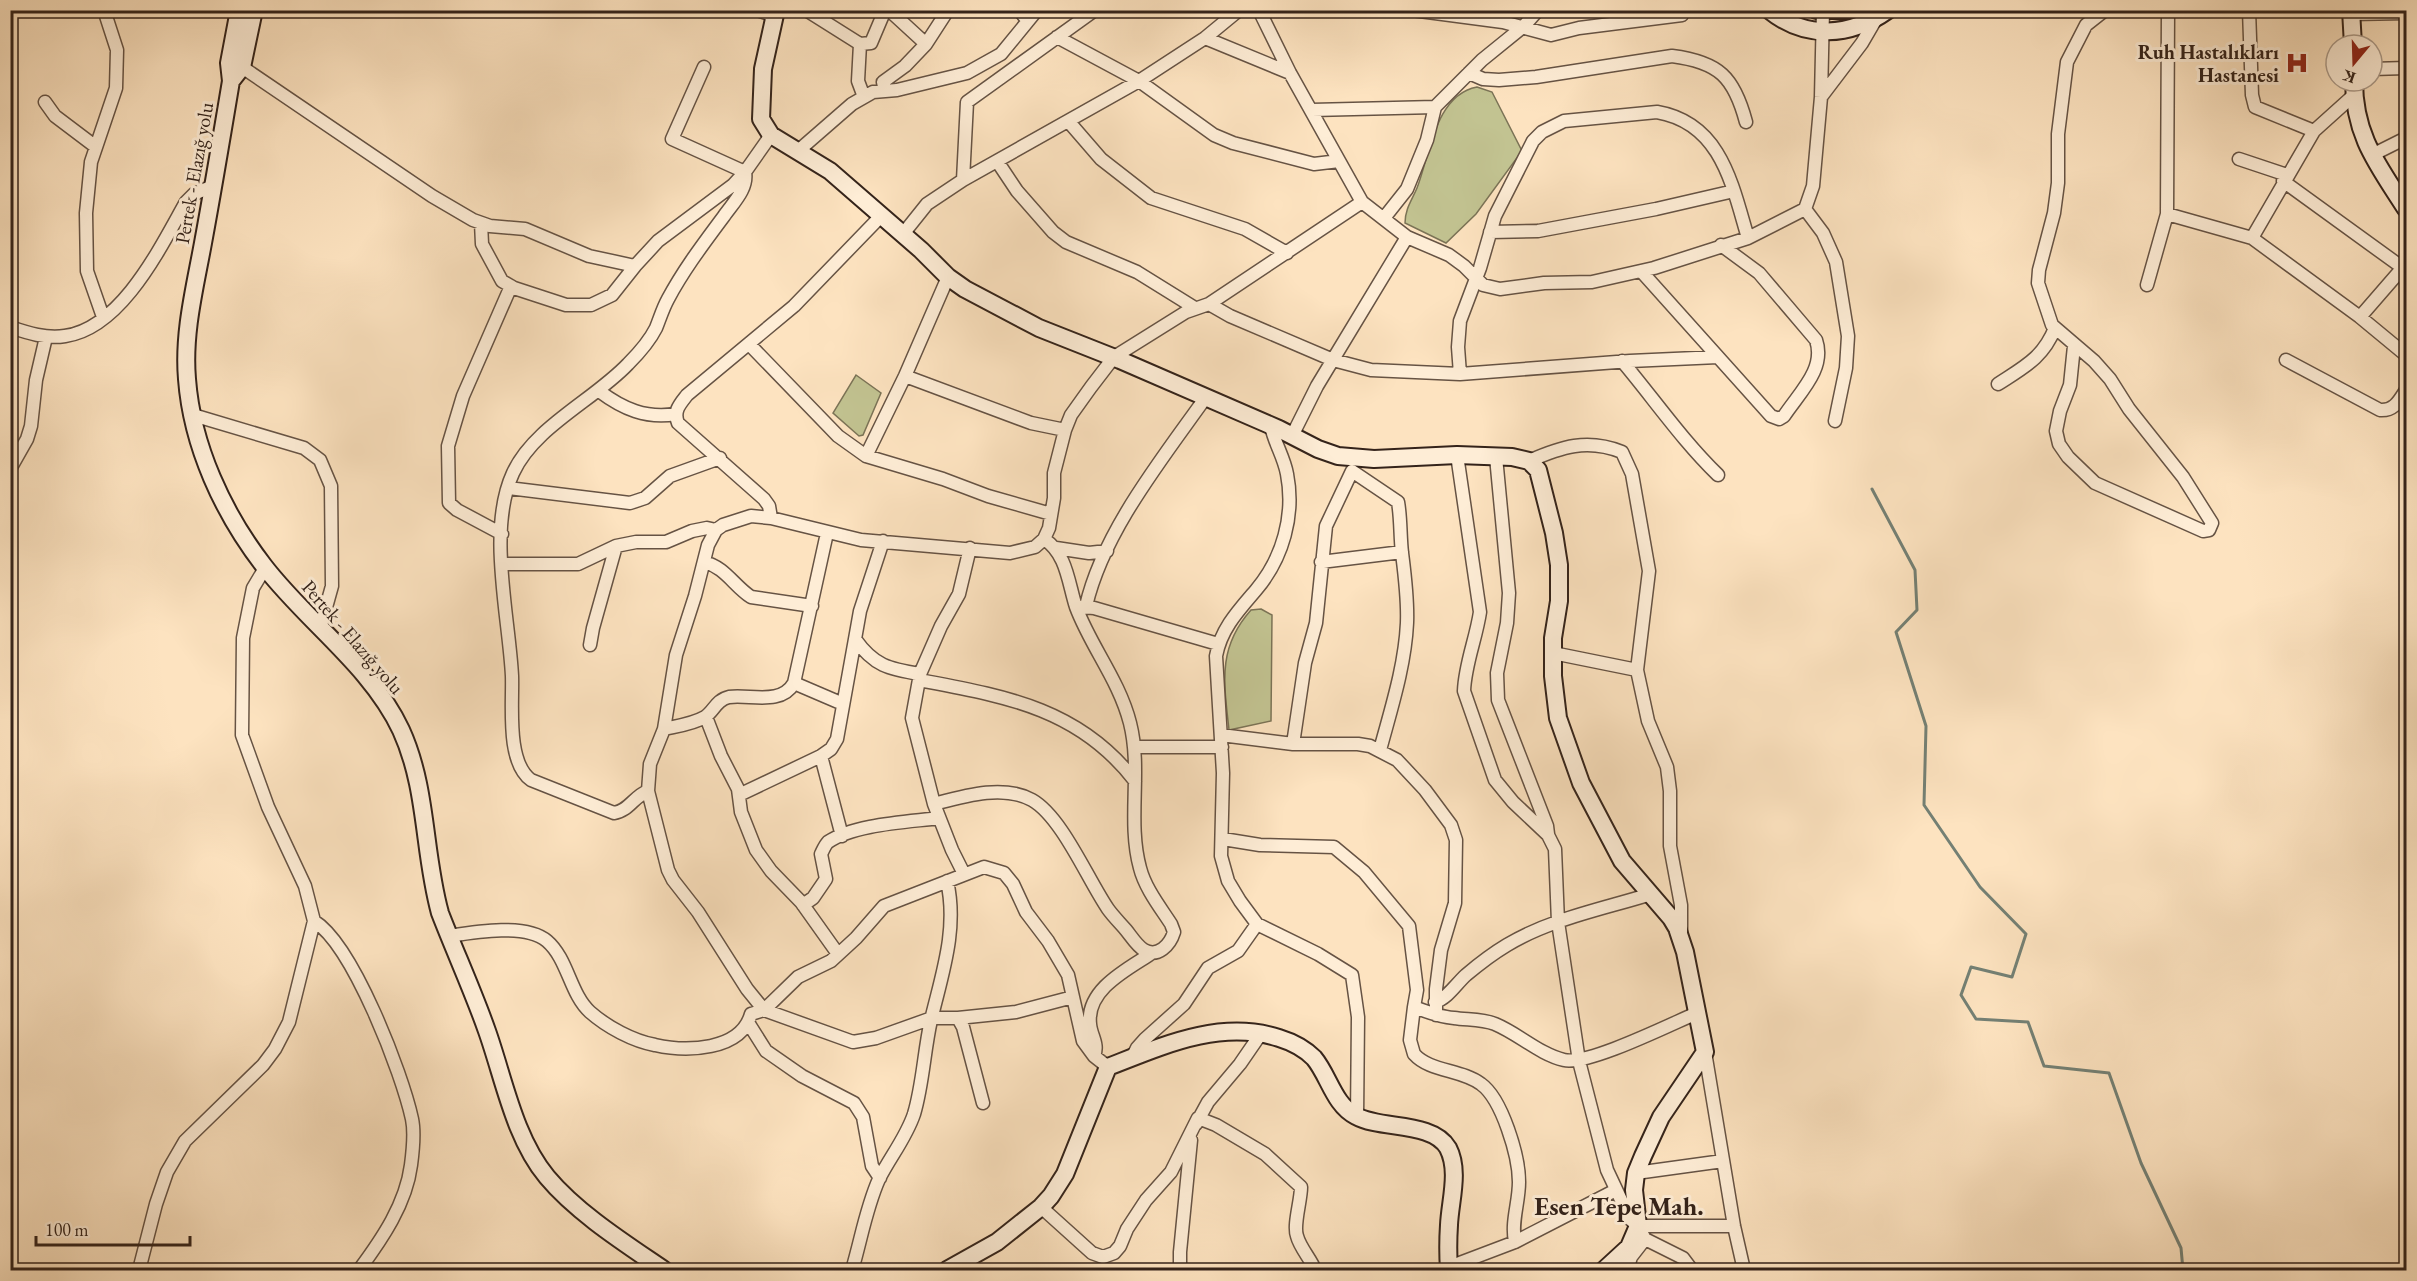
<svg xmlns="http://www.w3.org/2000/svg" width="2417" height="1281" viewBox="0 0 2417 1281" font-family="'EB Garamond',serif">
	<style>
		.park { fill: #c2c391; stroke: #7b7356; stroke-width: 1.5 }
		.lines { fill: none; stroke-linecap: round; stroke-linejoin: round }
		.stream { stroke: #748074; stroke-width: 3 }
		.street-casing { stroke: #665344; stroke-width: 15 }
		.secondary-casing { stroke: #34231a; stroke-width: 20 }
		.street { stroke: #feedd6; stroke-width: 12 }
		.secondary { stroke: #feedd6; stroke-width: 16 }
		.labels { text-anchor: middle; stroke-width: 6; stroke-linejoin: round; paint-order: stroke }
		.poi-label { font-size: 20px; font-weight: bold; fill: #34231a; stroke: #feedd6; text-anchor: end }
		.street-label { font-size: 20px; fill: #34231a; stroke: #feedd6 }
		.district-label { font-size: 26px; font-weight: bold; fill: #34231a; stroke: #feedd6 }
	</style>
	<rect width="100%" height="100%" fill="#fde3c0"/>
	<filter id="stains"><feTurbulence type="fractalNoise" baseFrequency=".00333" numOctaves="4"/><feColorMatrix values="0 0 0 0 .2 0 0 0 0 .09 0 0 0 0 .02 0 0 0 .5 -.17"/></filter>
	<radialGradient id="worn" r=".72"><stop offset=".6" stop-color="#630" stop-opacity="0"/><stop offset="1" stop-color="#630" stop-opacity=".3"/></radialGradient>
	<path class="park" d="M 1477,87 L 1492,92 L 1522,151 L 1476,214 L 1446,243 L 1405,223 C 1405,209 1412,200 1417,188 C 1430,155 1435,95 1477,87 Z
		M 856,375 L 881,393 L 863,435 L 859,436 L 833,413 Z
		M 1261,609 L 1272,615 L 1271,721 L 1229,730 C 1224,683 1217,648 1251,610 Z"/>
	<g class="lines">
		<path class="stream" d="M 1872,489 L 1915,570 L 1917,610 L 1896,632 L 1926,726 L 1924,805 L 1980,887 L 2026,934 L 2012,977 L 1971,967 L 1961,995 L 1976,1019 L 2028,1022 L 2044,1066 L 2109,1073 L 2141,1163 L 2181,1248 L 2183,1270"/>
		<g class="street-casing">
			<path id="street" d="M 757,10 L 775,16
				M 806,10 L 860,44 L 858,81 L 864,97
				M 889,10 L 926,44
				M 1019,10 L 1028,21
				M 1259,10 L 1290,73 L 1362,202 L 1407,237 L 1317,386 L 1292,436
				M 1412,10 L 1503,22 L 1551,35 L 1579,28 L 1682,15
				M 2249,10 L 2252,95 L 2255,107 L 2314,131
				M 2351,14 L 2406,13
				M 1057,37 L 1139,81 L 1214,135 L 1233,143 L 1314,164 L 1339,161
				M 1205,38 L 1290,73
				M 860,44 L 871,43 L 885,10
				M 242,67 L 432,196 L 473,220 L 490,226 L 525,229 L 589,256 L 635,266 L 658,241 L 733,185 L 745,172 L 771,135
				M 2372,69 L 2406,68
				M 1469,73 L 1483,79 L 1499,80 L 1536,77 L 1672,56 C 1719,62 1734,77 1746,122
				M 885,91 L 883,82 L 905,66 L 926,44 L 948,10
				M 2354,95 L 2314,131 L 2252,238 L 2360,317 L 2406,264
				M 1821,97 L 1862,43 L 1876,19
				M 45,102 L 55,116 L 96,147
				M 1312,110 L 1435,107
				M 1069,122 L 1101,159 L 1151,198 L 1245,229 L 1287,253
				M 798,151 L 852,104 L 873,92 L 897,90 L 967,73 L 1001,54 L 1037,10
				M 2372,155 L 2406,138
				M 2239,159 L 2287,175
				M 997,161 L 1017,191 L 1053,232 L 1066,242 L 1137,272 L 1195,308
				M 963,180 L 967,102 L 1095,10
				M 2283,181 L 2403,268
				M 1805,209 L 1823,233 L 1836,262 L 1848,336 L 1846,368 L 1835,421
				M 2167,214 L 2252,238
				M 1384,218 L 1407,189 L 1427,140 L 1435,107 L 1482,60 L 1524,26 L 1538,10
				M 481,223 L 482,244 L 502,281 L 514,288 L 566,305 L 591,305 L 612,295 L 635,266
				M 1490,232 L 1538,231 L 1656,209 L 1734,191
				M 903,234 L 927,204 L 963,180 L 1139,81 L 1205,38 L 1239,10
				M 1407,237 L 1449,255 L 1464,266 L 1483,285 L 1500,289 L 1544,283 L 1592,282 L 1654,268 L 1748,238 L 1805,209 L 1813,186 L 1821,97 L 1823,10
				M 1641,271 L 1771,416 L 1779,419 L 1784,416 C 1799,393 1826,369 1816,340 L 1759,273 L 1721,245
				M 2147,285 L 2167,214 L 2168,10
				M 1209,304 L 1230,316 L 1333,360 L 1371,370 L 1460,374 L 1630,361 L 1718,357
				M 103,317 L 87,271 L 86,213 L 91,162 L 116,88 L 117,50 L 104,10
				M 2360,317 L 2406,355
				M 10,327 C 28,333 46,339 65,336 C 122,328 161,246 186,202 L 194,194 L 213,186
				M 749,344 L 838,436 L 866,456 L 943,479 L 988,496 L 1051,514
				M 2074,346 L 2070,385 L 2060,411 L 2056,431 L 2059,444 L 2068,457 L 2095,483 L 2203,531 L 2209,530 L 2212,523 L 2183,477 L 2129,409 L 2110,379 L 2094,361 L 2052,325 L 2038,283 L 2039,270 L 2054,213 L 2058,183 L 2058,134 L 2067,62 L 2086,25 L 2105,10
				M 2286,360 L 2380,410 C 2394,411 2399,401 2406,390
				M 1622,361 C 1654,399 1682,440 1718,475
				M 1460,374 L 1458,347 L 1460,321 L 1480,268 L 1495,216 L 1533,141 L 1542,132 L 1564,121 L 1657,112 C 1721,123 1732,184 1748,238
				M 905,376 L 1031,423 L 1065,430
				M 1998,384 C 2024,367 2043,358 2055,328
				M 599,391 C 623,409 646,419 676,414
				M 193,415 L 304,448 L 320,460 L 331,486 L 332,586 L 320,629
				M 1271,426 C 1274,442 1284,457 1287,474 C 1295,515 1283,558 1256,590 C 1238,611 1221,629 1216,656 L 1223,773 L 1221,856 L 1228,881 L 1240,901 L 1257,924 L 1318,954 L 1352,975 L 1358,1017 L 1357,1118
				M 1457,455 L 1480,612 C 1476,639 1465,664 1464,691 L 1495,780 L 1513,802 L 1548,835 L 1555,849 L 1558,922 L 1579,1061 L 1607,1170 L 1630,1219 L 1638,1226 L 1645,1239 L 1683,1258 L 1692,1270
				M 866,456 L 905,376 L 948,277
				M 1496,457 L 1509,593 L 1507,623 L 1497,673 L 1498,700 L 1547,826 L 1548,834
				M 1529,461 C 1561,447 1587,438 1622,452 L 1632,474 L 1649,571 L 1637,670 L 1648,721 L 1667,767 L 1670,791 L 1670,846 L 1681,905 L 1681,934
				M 10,469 L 27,439 L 31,426 L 36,380 L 46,337
				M 508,488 L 630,503 L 645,498 L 670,476 L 720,458
				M 771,518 L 769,506 L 764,499 L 678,423 C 673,411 680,404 687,395 L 794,306 L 882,215
				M 502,534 L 457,510 L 449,503 L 448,446 L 463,396 L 511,286
				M 883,541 L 860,611 L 855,639 C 874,666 889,669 920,674
				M 1056,548 L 1089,553 L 1107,551
				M 704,562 C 725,567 734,586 751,597 L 812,606
				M 1321,562 L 1402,552
				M 502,564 L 578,564 L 616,546 L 636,542 L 666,542 L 692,531 L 707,528 L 716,530
				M 1086,606 C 1103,532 1162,459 1206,397
				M 1081,607 L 1094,608 L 1218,644
				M 590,645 L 593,628 L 616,546
				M 1553,653 L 1637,670
				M 919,680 C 1004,696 1079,708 1135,781
				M 794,683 L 843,704
				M 706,717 L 721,756 L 738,789 L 741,812 L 756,850 L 771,871 L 801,902 L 838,954
				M 664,729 C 677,726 693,724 705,717 C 714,711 716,700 729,697 C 750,694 781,706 794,683 L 827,533
				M 1221,735 L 1293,744 L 1358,744 L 1370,746 L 1397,760 L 1425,790 L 1451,825 L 1456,840 L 1455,903 L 1441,950 L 1436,989 L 1436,1015
				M 1293,744 L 1305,663 L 1316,623 L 1326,526 L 1352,471 L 1398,502 C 1401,519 1400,536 1402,553 C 1405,577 1408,599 1407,623 C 1405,666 1391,709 1380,750
				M 1134,747 L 1222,747
				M 821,756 L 842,836
				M 648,791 C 634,796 629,811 614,813 L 531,780 C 506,762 513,704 512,676 C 509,616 487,529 513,473 C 534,427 594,400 628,364 C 639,353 649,342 656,328 C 660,318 663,308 668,299 C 684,269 704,243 724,216 C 733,203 748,189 745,172 L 672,139 L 704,67
				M 739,795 L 821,756 L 831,749 L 837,739 L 855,639
				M 934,804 C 964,796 1003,784 1032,800 C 1062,817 1088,880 1108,909 C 1113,916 1120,923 1126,930 C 1131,936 1137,946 1144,950 C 1158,958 1170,945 1174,932 L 1171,924 C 1160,907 1145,888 1140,868 C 1127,821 1142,770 1130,723 C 1119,680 1091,647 1076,607 C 1068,582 1067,554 1044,539
				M 1223,839 L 1260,845 L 1334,847 L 1364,872 L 1409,926 L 1417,990 L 1414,1007 C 1427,1012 1441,1017 1454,1018 C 1468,1020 1482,1019 1495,1024 C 1519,1034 1539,1054 1564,1060 C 1587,1066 1671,1024 1697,1013
				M 964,874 L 952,850 L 934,804 L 912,718 L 920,674 L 941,626 L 959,594 L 970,548
				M 803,905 L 813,898 L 826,879 L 821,854 C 823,850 825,845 828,842 C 854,824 908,822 939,818
				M 314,921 C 353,945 402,1073 412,1119 C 415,1133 413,1150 411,1165 C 406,1204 382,1239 359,1270
				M 449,936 C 474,932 526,923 547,941 C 568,959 570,994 590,1012 C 607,1027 633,1041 655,1045 C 686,1052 741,1051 751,1014 L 764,1010 L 798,977 L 831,961 L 856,938 L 884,906 L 984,867 L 1004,873 L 1013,884 L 1026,912 L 1048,941 L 1068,975 L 1083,1041 L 1094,1056 L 1108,1067
				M 1435,1002 C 1448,998 1456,984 1466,975 C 1479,964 1492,954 1507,945 C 1550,919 1603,909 1651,894
				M 1414,1007 L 1410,1040 L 1414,1054 C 1430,1072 1461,1069 1481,1084 C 1502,1099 1519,1156 1519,1182 C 1519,1203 1511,1221 1515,1242
				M 958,1018 L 1016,1012 L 1073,997
				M 749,1024 L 766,1051 L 802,1076 L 854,1103 L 863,1117 L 872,1166 L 880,1178
				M 1705,1052 L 1734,1226 L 1744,1270
				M 1094,1056 C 1099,1044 1091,1036 1090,1024 C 1086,989 1128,969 1152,953
				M 1132,1058 L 1137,1048 L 1145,1039 L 1184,1004 L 1208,968 L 1238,951 L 1257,924
				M 983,1103 L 963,1027 L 958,1018 L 932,1018 L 876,1038 L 853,1042 L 764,1010 L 747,989 L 698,912 L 673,880 L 668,870 L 648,791 L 650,764 L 664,729 L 676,655 L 695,596 L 708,545 L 716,530 L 723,525 L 751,516 L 771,518 L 861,540 L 1010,553 L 1035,547 L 1044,539 L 1049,528 L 1054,498 L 1054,473 L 1065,430 L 1071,415 L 1091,387 L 1114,357 L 1186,312 L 1209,304 L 1362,202
				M 1196,1124 L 1208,1102 L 1240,1064 L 1262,1032
				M 1636,1173 L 1723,1161
				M 1041,1207 L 1092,1253 L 1103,1257 L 1114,1253 L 1120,1246 L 1127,1229 L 1146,1200 L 1171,1172 L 1198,1118 L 1216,1125 L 1265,1154 L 1301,1187 C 1301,1201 1293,1225 1297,1236 C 1300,1248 1311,1259 1315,1270
				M 1638,1226 L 1734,1226
				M 1449,1267 L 1515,1242 L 1616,1190
				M 139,1270 L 156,1204 L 167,1172 L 185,1141 L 263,1065 L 275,1049 L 289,1022 L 314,921 L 305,886 L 268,807 L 242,735 L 243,638 L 253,588 L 265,568
				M 852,1270 C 861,1240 866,1208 879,1179 C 890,1157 906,1138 914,1114 C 923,1084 924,1051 931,1020 C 942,974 958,929 947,881
				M 1180,1270 L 1180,1252 L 1191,1140
				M 1627,1270 L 1631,1257 L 1645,1239"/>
		</g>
		<g class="secondary-casing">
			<path id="secondary" d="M 239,10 L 229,63 L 231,81 C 222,135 213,189 203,243 C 195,287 183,333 187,379 C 192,446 223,513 264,566 C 307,622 371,666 401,730 C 428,789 423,852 440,913 C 455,952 473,991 487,1031 C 504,1079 514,1137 547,1177 C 577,1213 626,1244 664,1270
				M 776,10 L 763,69 L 761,119 L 771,135 L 830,171 L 921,250 L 948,277 L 965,289 L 1039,328 L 1120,360 L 1279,429 L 1318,449 L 1338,456 L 1374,459 L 1457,455 L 1512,457 L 1529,461 L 1538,470 L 1554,533 L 1559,565 L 1559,601 L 1553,638 L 1553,676 L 1558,718 L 1581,783 L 1622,861 L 1671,918 L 1677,928 L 1685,952 L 1705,1052 L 1661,1117 L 1643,1156 L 1636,1173 L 1634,1190 L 1638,1226 L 1629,1247 L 1604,1270
				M 1769,10 C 1806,40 1850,37 1888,10
				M 1816,10 L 1844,10
				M 2351,10 L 2353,45
				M 231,81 L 242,67 L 254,10
				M 2354,81 C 2354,136 2378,165 2406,209
				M 947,1270 L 997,1242 L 1041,1207 L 1051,1196 L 1065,1174 L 1108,1067 C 1162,1046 1220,1019 1279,1038 C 1292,1042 1304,1048 1314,1058 C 1329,1076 1334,1105 1356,1116 C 1381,1130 1432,1121 1448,1148 C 1460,1171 1450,1201 1449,1225 C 1448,1240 1448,1255 1449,1270"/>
		</g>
		<use href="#street" class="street"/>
		<use href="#secondary" class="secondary"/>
	</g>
	<defs>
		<g id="hospital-bare" transform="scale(1.8)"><path d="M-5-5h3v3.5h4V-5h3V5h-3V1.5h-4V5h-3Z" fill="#8f2418" stroke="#feedd6" stroke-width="2.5" paint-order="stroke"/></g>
	</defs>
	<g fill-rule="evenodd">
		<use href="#hospital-bare" x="2297" y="63"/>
	</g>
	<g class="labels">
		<g class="poi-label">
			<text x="2279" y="59">Ruh Hastalıkları<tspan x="2279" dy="23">Hastanesi</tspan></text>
		</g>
		<g class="street-label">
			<text transform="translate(194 173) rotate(-80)" y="7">Pertek - Elazığ yolu</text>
			<text transform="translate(353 637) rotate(49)" y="7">Pertek - Elazığ yolu</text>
		</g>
		<g class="district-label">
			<text x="1619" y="1215">Esen Tepe Mah.</text>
		</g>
	</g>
	<rect width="2417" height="1281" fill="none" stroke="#fde3c0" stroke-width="36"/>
	<rect x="12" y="12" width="2393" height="1257" fill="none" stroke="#34231a" stroke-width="3"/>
	<rect x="18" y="18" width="2381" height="1245" fill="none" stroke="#34231a" stroke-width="1.5"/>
	<g transform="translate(2354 63) rotate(199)"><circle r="28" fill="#feedd6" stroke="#ad9c8b" stroke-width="1.5"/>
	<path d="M0-4.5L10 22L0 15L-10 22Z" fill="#8f2418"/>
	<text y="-9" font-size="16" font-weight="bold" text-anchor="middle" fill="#34231a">K</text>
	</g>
	<path d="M36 1236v9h154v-9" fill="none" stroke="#34231a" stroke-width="3"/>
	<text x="45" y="1236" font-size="18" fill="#34231a" stroke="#feedd6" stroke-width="4.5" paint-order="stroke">100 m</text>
	<rect width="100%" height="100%" filter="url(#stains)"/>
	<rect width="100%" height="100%" fill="url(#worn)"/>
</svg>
